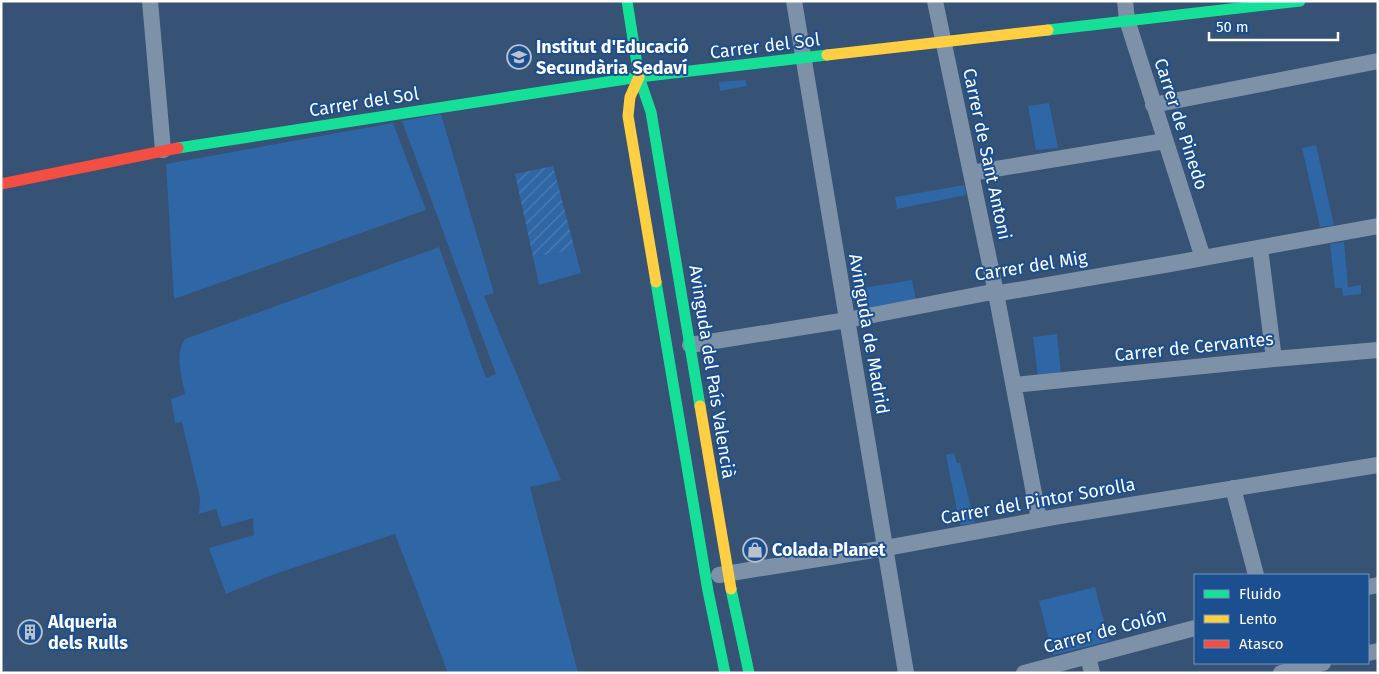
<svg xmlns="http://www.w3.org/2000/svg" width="1379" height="674" viewBox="0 0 1379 674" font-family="'Fira Sans',sans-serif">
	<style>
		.grass { fill: #2f66a5 }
		.garden { fill: url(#garden-furrows) }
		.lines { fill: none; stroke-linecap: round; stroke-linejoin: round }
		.street { stroke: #7d92a8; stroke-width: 16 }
		.fast { stroke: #16e098; stroke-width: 11 }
		.slow { stroke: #ffcf43; stroke-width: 11 }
		.jam { stroke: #f24e42; stroke-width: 11 }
		.labels { text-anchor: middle; stroke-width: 4; stroke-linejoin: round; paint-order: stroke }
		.street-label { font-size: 18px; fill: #fff; stroke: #1b4f8f }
		.poi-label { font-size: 18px; font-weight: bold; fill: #fff; stroke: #1b4f8f; text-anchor: start }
	</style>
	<defs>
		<pattern id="garden-furrows" width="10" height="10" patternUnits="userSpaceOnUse" patternTransform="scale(1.25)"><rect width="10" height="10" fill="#2f66a5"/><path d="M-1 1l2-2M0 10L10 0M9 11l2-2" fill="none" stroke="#4e7db2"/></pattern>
	</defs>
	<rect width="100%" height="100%" fill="#365274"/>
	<path class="grass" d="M 745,80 L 747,86 L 720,91 L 719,82 Z
		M 1049,103 L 1058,148 L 1036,150 L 1028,106 Z
		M 441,114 L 494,293 L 484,296 L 561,480 L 530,487 L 578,673 L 448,673 L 395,534 L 275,574 L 226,594 L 209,548 L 254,535 L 253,518 L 222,527 L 216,509 L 199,514 L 200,498 L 182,422 L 175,423 L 171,399 L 185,394 C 182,376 174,355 185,339 L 439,247 L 486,378 L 496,374 L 402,121 Z
		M 393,123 L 426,210 L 174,299 L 166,164 Z
		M 1316,145 L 1334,225 L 1320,227 L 1302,148 Z
		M 964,185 L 966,195 L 897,209 L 895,197 Z
		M 1344,242 L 1348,287 L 1361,285 L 1361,294 L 1343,296 L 1342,288 L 1335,288 L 1330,244 Z
		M 575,250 L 581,273 L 539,285 L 533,257 Z
		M 912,280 L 916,300 L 860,311 L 857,289 Z
		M 1057,334 L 1061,374 L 1038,377 L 1033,337 Z
		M 954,453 L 957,463 L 960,463 L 975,523 L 960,525 L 946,455 Z
		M 1095,587 L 1109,641 L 1053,655 L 1039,601 Z"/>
	<path class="garden" d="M 553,166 L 575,250 L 533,257 L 515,174 Z"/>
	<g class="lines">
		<path class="street" d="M 150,1 L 163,150
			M 794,1 L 906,673
			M 935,1 L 996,293 L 1039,520
			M 1125,1 L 1127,20 L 1203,258
			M 1153,105 L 1378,61
			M 971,173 L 1165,141
			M 1260,248 L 1274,359
			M 690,345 L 847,320 L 987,293 L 1000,293 L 1170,264 L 1378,226
			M 1014,385 L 1274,359 L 1378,350
			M 1233,488 L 1256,575
			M 719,575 L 886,548 L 1055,517 L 1378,465
			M 1368,587 L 1378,585
			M 1368,653 L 1378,651
			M 1088,656 L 1092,673
			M 1024,673 L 1195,628
			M 1281,673 L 1323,663"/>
		<path class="fast" d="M 627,1 L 639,77 L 651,112 L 700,406
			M 1048,30 L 1300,1
			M 178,148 L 639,77 L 827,55
			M 656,282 L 708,591 L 725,673
			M 731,589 L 749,673"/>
		<path class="slow" d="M 827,55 L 1048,30
			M 639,77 L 630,97 L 628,116 L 656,282
			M 700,406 L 731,589"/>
		<path class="jam" d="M 1,184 L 178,148"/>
	</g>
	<defs>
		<g id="school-ring" transform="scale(1.25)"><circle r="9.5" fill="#1b4f8f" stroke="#b9c2ce" stroke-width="1.5"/><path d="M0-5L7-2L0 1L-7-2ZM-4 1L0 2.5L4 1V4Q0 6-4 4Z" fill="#b9c2ce"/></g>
		<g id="shop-ring" transform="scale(1.25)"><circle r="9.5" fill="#1b4f8f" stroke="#b9c2ce" stroke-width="1.5"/><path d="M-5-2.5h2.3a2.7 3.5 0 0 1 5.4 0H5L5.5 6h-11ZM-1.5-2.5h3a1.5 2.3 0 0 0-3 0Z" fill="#b9c2ce"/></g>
		<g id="building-ring" transform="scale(1.25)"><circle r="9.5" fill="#1b4f8f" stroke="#b9c2ce" stroke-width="1.5"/><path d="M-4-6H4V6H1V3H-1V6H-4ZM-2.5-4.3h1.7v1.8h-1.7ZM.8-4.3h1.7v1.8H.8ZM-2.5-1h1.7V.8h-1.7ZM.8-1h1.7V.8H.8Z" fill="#b9c2ce"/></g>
	</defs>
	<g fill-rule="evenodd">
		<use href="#school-ring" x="519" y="57"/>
		<use href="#shop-ring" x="755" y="550"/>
		<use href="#building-ring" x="30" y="632"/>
	</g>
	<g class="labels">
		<g class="street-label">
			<text transform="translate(765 46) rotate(-7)" y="6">Carrer del Sol</text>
			<text transform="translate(364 102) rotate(-9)" y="6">Carrer del Sol</text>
			<text transform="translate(1181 124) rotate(72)" y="6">Carrer de Pinedo</text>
			<text transform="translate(987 154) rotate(78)" y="6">Carrer de Sant Antoni</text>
			<text transform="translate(1031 266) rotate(-9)" y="6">Carrer del Mig</text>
			<text transform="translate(869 334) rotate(80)" y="6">Avinguda de Madrid</text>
			<text transform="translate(1194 347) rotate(-6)" y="6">Carrer de Cervantes</text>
			<text transform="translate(712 372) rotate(81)" y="6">Avinguda del País Valencià</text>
			<text transform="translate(1038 501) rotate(-10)" y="6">Carrer del Pintor Sorolla</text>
			<text transform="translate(1105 631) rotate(-15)" y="6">Carrer de Colón</text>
		</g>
		<g class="poi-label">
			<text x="536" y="53">Institut d'Educació<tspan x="536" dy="21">Secundària Sedaví</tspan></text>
			<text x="772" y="556">Colada Planet</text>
			<text x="48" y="628">Alqueria<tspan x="48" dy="21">dels Rulls</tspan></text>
		</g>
	</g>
	<rect width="1379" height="674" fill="none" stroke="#ffffff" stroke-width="5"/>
	<rect x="1194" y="574" width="175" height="90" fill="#1b4f8f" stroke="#7695bc"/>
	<rect x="1204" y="590" width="25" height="8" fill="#16e098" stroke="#7695bc"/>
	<text x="1239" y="599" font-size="15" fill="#ffffff">Fluido</text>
	<rect x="1204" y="615" width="25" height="8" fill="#ffcf43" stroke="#7695bc"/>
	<text x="1239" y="624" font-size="15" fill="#ffffff">Lento</text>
	<rect x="1204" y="640" width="25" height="8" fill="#f24e42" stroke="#7695bc"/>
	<text x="1239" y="649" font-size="15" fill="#ffffff">Atasco</text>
	<path d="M1209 32v8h129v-8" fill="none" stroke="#ffffff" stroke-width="2.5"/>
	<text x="1216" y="32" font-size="15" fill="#ffffff" stroke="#1b4f8f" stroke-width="4" paint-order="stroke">50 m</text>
</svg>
